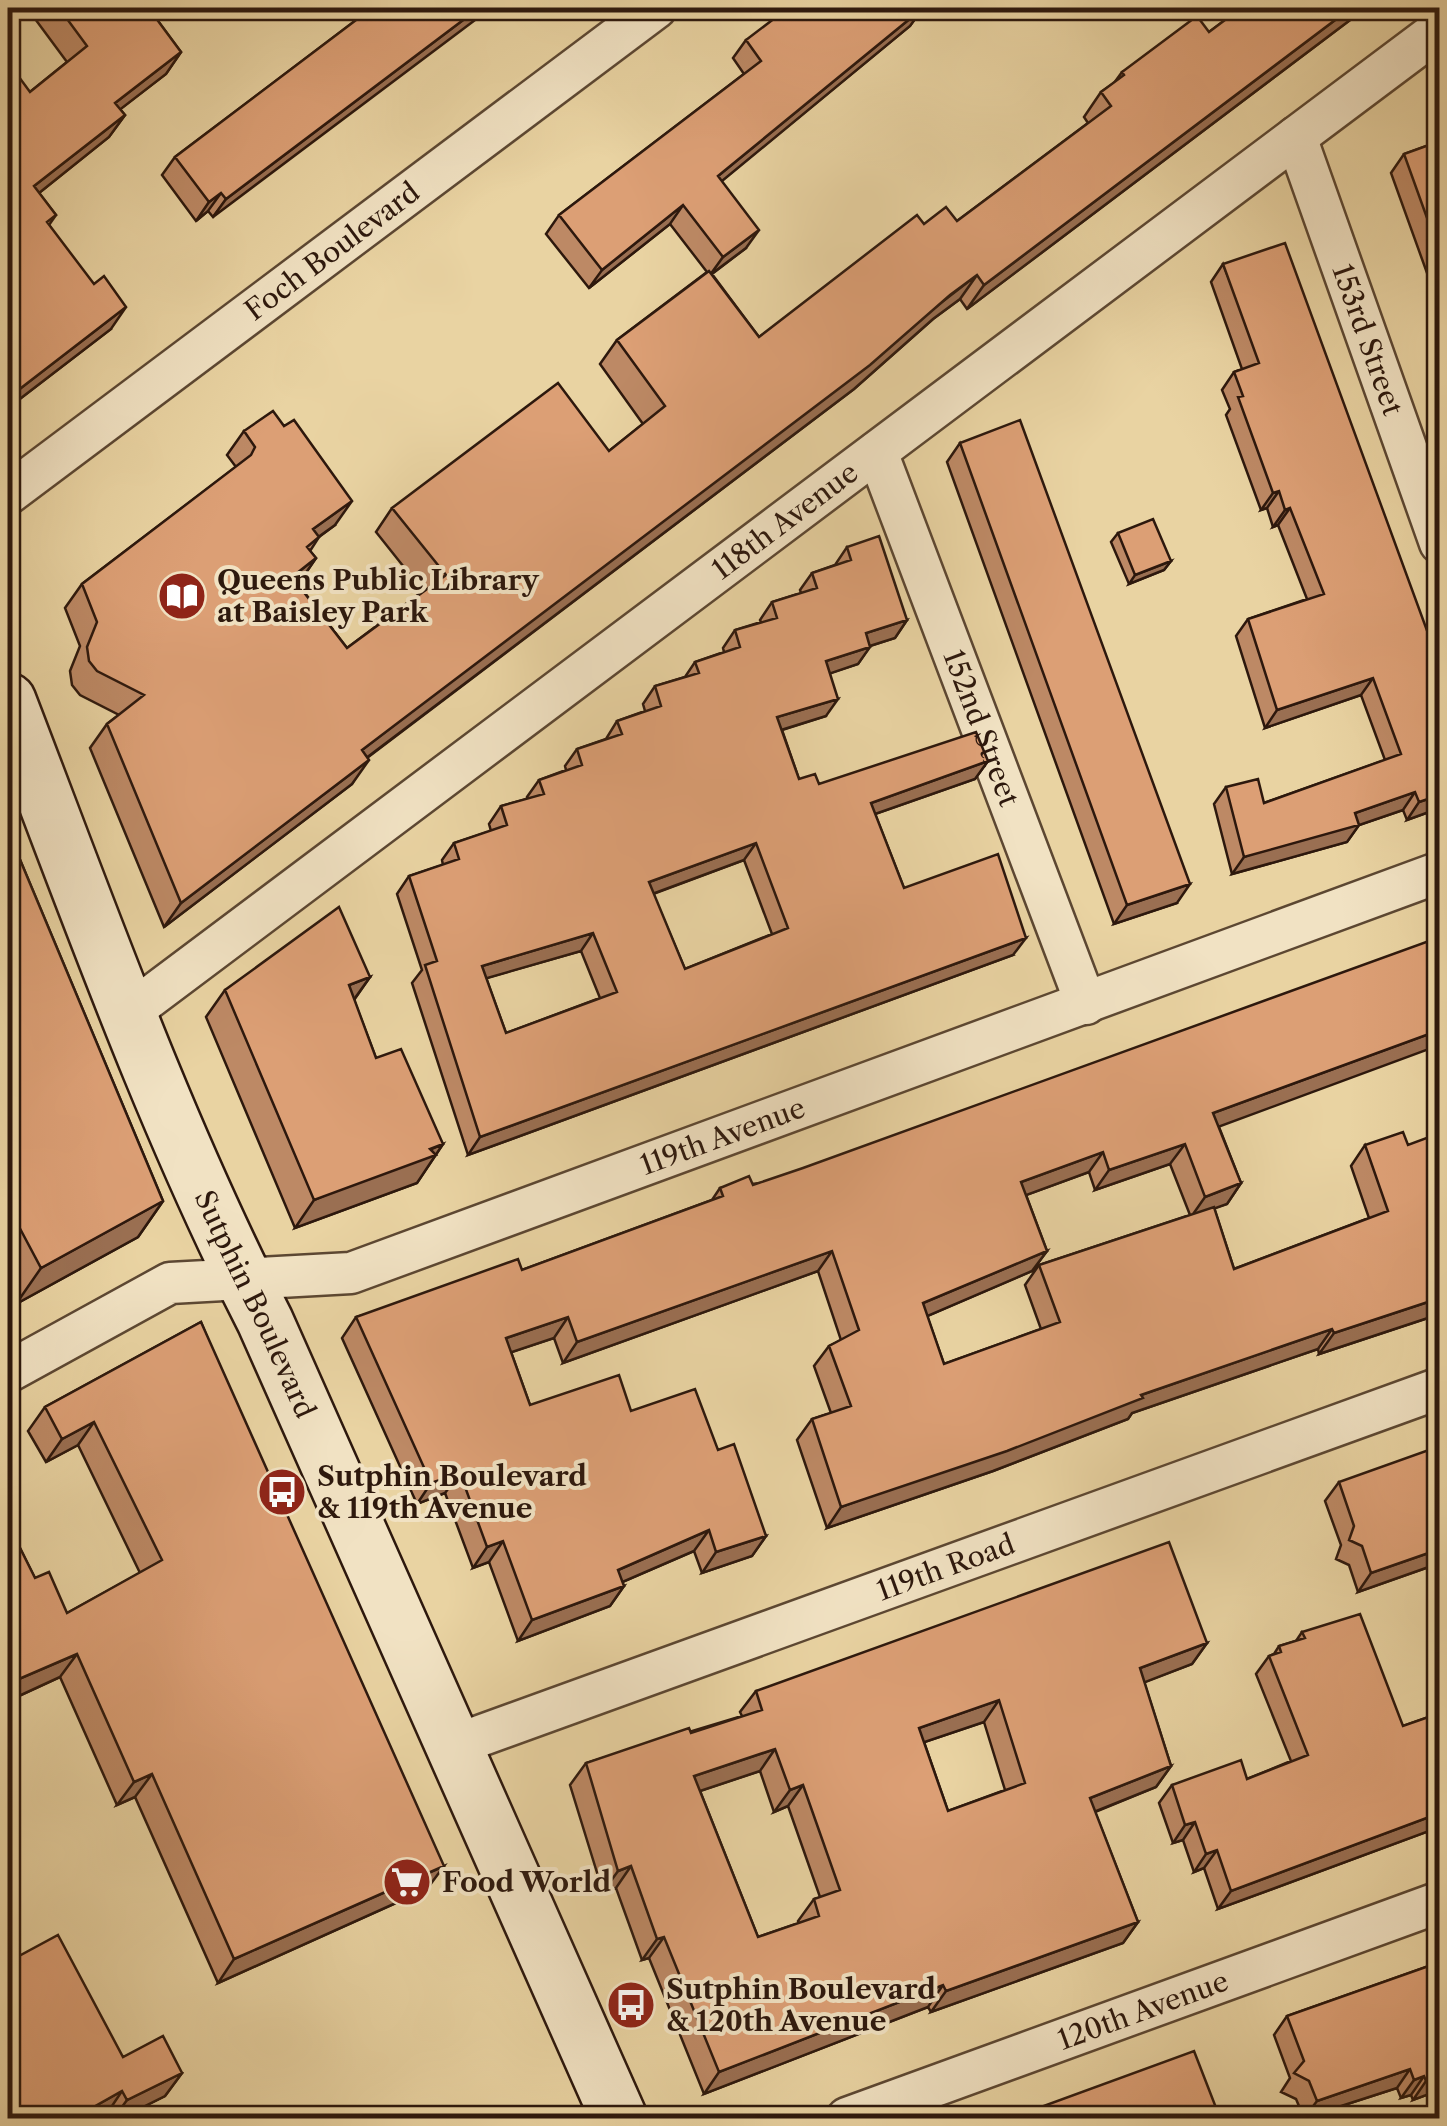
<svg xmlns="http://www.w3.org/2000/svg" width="1447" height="2126" viewBox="0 0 1447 2126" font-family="'Libre Caslon Text',serif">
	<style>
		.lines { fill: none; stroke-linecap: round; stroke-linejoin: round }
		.minor-casing { stroke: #5c4732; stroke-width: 45 }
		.secondary-casing { stroke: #2d180d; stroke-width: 60 }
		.minor { stroke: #f1e2c3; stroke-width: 40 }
		.secondary { stroke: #f1e2c3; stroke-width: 55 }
		.wall { fill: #bd8965; stroke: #2d180d; stroke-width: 2.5; fill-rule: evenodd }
		.shaded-wall { fill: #9a6f52; stroke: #2d180d; stroke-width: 2.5 }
		.building { fill: #dc9f75; stroke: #2d180d; stroke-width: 2.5; fill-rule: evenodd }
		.labels { text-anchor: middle; stroke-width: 8; stroke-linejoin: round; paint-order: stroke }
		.street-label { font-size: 28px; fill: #2d180d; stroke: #f1e2c3 }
		.poi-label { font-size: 28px; font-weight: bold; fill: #2d180d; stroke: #f1e2c3; text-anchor: start }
	</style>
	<rect width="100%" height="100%" fill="#e9d3a2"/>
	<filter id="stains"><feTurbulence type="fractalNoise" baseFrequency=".002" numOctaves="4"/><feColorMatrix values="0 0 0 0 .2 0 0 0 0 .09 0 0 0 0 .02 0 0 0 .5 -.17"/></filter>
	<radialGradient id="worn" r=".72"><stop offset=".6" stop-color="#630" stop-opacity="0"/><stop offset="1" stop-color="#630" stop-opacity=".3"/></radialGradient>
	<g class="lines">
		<g class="minor-casing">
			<g id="minor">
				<path id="s1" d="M 1296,137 L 1440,543"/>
				<path id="s2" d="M 877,452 L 1086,1004"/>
				<path id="s3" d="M 8,494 L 656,8"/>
				<path id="s4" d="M 129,1013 L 1440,29"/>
				<path id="s5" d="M 8,1372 L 170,1283 L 351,1273 L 1440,872"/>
				<path id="s6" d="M 452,1746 L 1440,1388"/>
				<path id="s7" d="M 847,2118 L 1440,1902"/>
			</g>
		</g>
		<g class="secondary-casing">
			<g id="secondary">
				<path id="s8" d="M 8,701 C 88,909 163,1122 265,1321 L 619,2118"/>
			</g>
		</g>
		<use href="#minor" class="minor"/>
		<use href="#secondary" class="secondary"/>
	</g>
	<path class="wall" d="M 27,8 L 167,8 L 155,17 L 181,52 L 166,74 L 120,109 L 125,115 L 109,137 L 39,193 L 56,215 L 49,225 L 111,329 L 8,408 L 30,92 L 67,62 Z
		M 372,8 L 213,217 L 208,211 L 196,221 L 162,175 L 175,157 Z
		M 923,8 L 910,26 L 721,181 L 746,248 L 712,274 L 759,337 L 924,224 L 957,221 L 1088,123 L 1084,117 L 1101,92 L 1114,83 L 1122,72 L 1209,32 L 1241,8 L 1366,8 L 967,309 L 960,299 L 933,319 L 854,389 L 367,758 L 352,784 L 164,927 L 90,748 L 107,724 L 119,715 L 80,695 L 72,685 L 70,671 L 80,646 L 65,608 L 82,584 L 236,467 L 227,455 L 244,431 L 335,525 L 319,537 L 310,551 L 316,558 L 298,584 L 347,648 L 423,591 L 376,532 L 392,508 L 609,451 L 643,424 L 600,364 L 617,340 L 707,272 L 670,224 L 589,288 L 546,234 L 559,215 L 744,74 L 733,58 L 746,40 Z
		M 1440,141 L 1440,309 L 1391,173 L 1404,154 Z
		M 1223,264 L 1440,808 L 1407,820 L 1403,810 L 1359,825 L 1347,842 L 1232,874 L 1214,804 L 1226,787 L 1264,803 L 1385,760 L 1361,695 L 1265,728 L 1236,636 L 1248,619 L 1307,599 L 1278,525 L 1273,527 L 1267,508 L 1261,510 L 1226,415 L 1230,409 L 1222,390 L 1234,372 L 1242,369 L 1211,282 Z
		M 1440,330 L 1440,354 L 1434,339 Z
		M 960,443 L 1177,903 L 1114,924 L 947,462 Z
		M 1118,533 L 1171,561 L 1164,570 L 1129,584 L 1111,542 Z
		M 847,547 L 907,620 L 895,638 L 870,646 L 858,664 L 830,673 L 826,716 L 782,730 L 799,779 L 819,784 L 988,761 L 975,779 L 875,814 L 904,888 L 1013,955 L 468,1155 L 412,983 L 422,970 L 397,894 L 409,876 L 443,865 L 442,860 L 454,843 L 491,831 L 489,824 L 501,806 L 527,799 L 527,797 L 539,780 L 566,770 L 565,766 L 577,749 L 606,739 L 617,721 L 645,711 L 643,704 L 655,686 L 685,677 L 695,662 L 724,652 L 723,648 L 735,630 L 761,622 L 760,620 L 772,602 L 801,593 L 800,590 L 812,573 L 835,565 ZM 744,860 L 772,934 L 685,969 L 653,894 ZM 581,951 L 600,998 L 506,1033 L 486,978 Z
		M 8,831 L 163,1201 L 138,1237 L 16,1304 L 8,1288 Z
		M 370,977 L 354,1000 L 376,1058 L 443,1144 L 417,1183 L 295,1228 L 206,1017 L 225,990 Z
		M 1219,1127 L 1241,1183 L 1227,1204 L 1214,1208 L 1234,1269 L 1369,1218 L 1351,1166 L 1365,1145 L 1440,1314 L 1319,1354 L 1318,1349 L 1132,1413 L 1128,1419 L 993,1471 L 827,1528 L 797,1440 L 812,1419 L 831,1413 L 814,1366 L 829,1346 L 841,1340 L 818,1271 L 563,1363 L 554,1338 L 511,1352 L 530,1405 L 631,1411 L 718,1450 L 766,1536 L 752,1556 L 702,1573 L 694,1551 L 622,1582 L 624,1586 L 610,1606 L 518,1641 L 489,1562 L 473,1568 L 445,1493 L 417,1504 L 342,1338 L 356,1317 L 522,1270 L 712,1200 L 720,1188 ZM 1170,1164 L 1190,1215 L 1039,1265 L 1025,1285 L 1041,1329 L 944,1364 L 927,1316 L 1032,1271 L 1047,1251 L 1026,1195 L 1089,1172 L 1095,1190 Z
		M 201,1322 L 427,1889 L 218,1983 L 135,1797 L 117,1805 L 60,1677 L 8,1701 L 8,1524 L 35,1578 L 67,1613 L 140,1573 L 78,1445 L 46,1462 L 28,1431 L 45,1407 Z
		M 1339,1482 L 1440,1563 L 1358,1592 L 1349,1565 L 1336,1559 L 1341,1545 L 1325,1501 Z
		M 1302,1632 L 1403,1726 L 1440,1713 L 1440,1827 L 1218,1909 L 1204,1868 L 1194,1872 L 1183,1840 L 1173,1843 L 1159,1803 L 1172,1785 L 1247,1779 L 1291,1761 L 1256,1674 L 1269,1656 L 1274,1654 L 1279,1646 L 1296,1641 Z
		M 1207,1643 L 1192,1664 L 1144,1682 L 1171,1766 L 1156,1787 L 1095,1812 L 1138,1922 L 1123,1943 L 931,2012 L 928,2007 L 704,2094 L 649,1958 L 642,1960 L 616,1888 L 603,1892 L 570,1785 L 586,1763 L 742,1716 L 740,1712 L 756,1691 ZM 984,1722 L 1005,1790 L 948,1811 L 924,1742 ZM 760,1771 L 774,1812 L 788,1806 L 820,1897 L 814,1899 L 798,1921 L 799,1923 L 758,1937 L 700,1791 Z
		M 1440,1962 L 1440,2090 L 1413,2100 L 1411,2095 L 1401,2098 L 1397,2088 L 1304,2118 L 1296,2099 L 1281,2092 L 1290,2078 L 1274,2035 L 1287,2016 Z
		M 123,2057 L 182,2073 L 165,2096 L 121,2118 L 108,2118 L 106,2115 L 99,2118 L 8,2118 Z"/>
	<path class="shaded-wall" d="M 153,8 L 167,8 L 134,33 L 150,10 Z
		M 479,8 L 491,8 L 213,217 L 226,199 Z
		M 923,8 L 910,26 L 705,195 L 718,176 Z
		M 1351,8 L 1366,8 L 967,309 L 984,285 Z
		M 181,52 L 166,74 L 100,125 L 115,103 Z
		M 125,115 L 109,137 L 19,209 L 34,186 Z
		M 221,193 L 208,211 L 196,221 L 209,202 Z
		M 683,205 L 670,224 L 589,288 L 602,270 Z
		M 759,230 L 746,248 L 710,275 L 723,257 Z
		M 977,275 L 960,299 L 933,319 L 854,389 L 345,774 L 362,750 Z
		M 126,307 L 111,329 L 8,408 L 8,398 Z
		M 1279,491 L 1267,508 L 1261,510 L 1273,493 Z
		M 352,501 L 335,525 L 296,553 L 313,529 Z
		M 1290,508 L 1278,525 L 1273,527 L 1285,510 Z
		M 316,558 L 299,583 L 275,601 L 292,577 Z
		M 1171,561 L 1164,570 L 1129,584 L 1135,575 Z
		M 907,620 L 895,638 L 854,651 L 866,633 Z
		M 870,647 L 858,664 L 814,679 L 826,661 Z
		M 1373,678 L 1361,695 L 1265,728 L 1277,710 Z
		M 838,699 L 826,716 L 765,735 L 777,717 Z
		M 369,760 L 352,784 L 164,927 L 181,903 Z
		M 988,761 L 975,779 L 858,820 L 871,803 Z
		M 1415,792 L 1403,810 L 1359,825 L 1347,842 L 1232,874 L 1244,857 L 1355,813 Z
		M 1440,795 L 1440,808 L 1407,820 L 1419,802 Z
		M 756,843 L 744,860 L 636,900 L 649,882 Z
		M 1190,884 L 1177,903 L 1114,924 L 1127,905 Z
		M 593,933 L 581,951 L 470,983 L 482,966 Z
		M 1026,938 L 1013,955 L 468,1155 L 480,1137 Z
		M 370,977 L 350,1005 L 349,985 Z
		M 1440,1030 L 1440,1045 L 1199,1134 L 1213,1113 Z
		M 443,1144 L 417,1183 L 295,1228 L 314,1200 Z
		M 1185,1144 L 1170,1164 L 1095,1190 L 1109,1170 Z
		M 1103,1152 L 1089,1172 L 1007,1202 L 1021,1182 Z
		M 1241,1183 L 1227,1204 L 1191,1217 L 1205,1197 Z
		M 163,1201 L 138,1237 L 16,1304 L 41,1268 Z
		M 832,1251 L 818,1271 L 563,1363 L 577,1342 Z
		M 1047,1251 L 1032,1271 L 909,1324 L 923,1303 Z
		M 1440,1298 L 1440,1314 L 1319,1354 L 1334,1333 Z
		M 568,1317 L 554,1338 L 491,1359 L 506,1338 Z
		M 1332,1329 L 1318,1349 L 1132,1413 L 1128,1419 L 993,1471 L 827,1528 L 841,1507 L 1141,1395 Z
		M 94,1422 L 78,1445 L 46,1462 L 62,1439 Z
		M 460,1473 L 445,1493 L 417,1504 L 431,1483 Z
		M 709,1530 L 694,1551 L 604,1590 L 618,1570 Z
		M 766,1536 L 752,1556 L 702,1573 L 716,1552 Z
		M 503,1541 L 489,1562 L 473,1568 L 487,1547 Z
		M 1440,1549 L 1440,1563 L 1358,1592 L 1371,1573 Z
		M 624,1586 L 610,1606 L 518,1641 L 532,1620 Z
		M 1207,1643 L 1192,1664 L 1125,1690 L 1140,1668 Z
		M 77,1654 L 60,1677 L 8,1701 L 8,1696 L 19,1679 Z
		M 999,1700 L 984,1722 L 904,1749 L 919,1728 Z
		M 775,1749 L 760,1771 L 679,1798 L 694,1776 Z
		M 1171,1766 L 1156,1787 L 1074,1820 L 1090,1798 Z
		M 152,1774 L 135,1797 L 117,1805 L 134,1782 Z
		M 803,1785 L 788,1806 L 774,1812 L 790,1790 Z
		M 1440,1813 L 1440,1827 L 1218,1909 L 1231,1891 Z
		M 1195,1822 L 1183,1840 L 1173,1843 L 1185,1825 Z
		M 1217,1850 L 1204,1868 L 1194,1872 L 1206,1854 Z
		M 444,1866 L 427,1889 L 218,1983 L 234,1959 Z
		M 631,1866 L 616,1888 L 603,1892 L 618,1871 Z
		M 1138,1922 L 1123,1943 L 931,2012 L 946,1991 Z
		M 664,1937 L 649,1958 L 642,1960 L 657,1939 Z
		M 943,1985 L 928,2007 L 704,2094 L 719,2072 Z
		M 1410,2069 L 1397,2088 L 1304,2118 L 1317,2101 Z
		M 182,2073 L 165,2096 L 121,2118 L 114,2118 L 127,2100 Z
		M 1424,2076 L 1411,2095 L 1401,2098 L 1414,2080 Z
		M 1440,2076 L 1440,2090 L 1413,2100 L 1426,2081 Z
		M 122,2091 L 106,2115 L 99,2118 L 74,2118 Z"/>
	<path class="building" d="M 59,8 L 153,8 L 150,10 L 181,52 L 115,103 L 125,115 L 34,186 L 56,215 L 47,222 L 94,284 L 104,276 L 126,307 L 8,398 L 8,62 L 30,92 L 87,46 Z
		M 372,8 L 479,8 L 226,199 L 221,193 L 209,202 L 175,157 Z
		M 788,8 L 923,8 L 718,176 L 759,230 L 723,257 L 683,205 L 602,270 L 559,215 L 761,61 L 746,40 Z
		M 1241,8 L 1351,8 L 984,285 L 977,275 L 950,295 L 870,365 L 362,750 L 369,760 L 181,903 L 107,724 L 144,695 L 97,671 L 89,661 L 87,647 L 97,622 L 82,584 L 251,455 L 255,447 L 244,431 L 273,411 L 284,426 L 294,420 L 352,501 L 313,529 L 319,537 L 307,547 L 316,558 L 292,577 L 347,648 L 446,575 L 392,508 L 558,383 L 609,451 L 665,406 L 617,340 L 709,271 L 759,337 L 917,215 L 924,224 L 946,207 L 957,221 L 1111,106 L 1101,92 L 1124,75 L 1122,72 L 1197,16 L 1209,32 Z
		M 1440,141 L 1440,254 L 1404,154 Z
		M 1285,243 L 1440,666 L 1440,795 L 1419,802 L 1415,792 L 1355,813 L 1359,825 L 1244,857 L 1226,787 L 1258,779 L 1264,803 L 1401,754 L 1373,678 L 1277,710 L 1248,619 L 1324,594 L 1290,508 L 1285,510 L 1279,491 L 1273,493 L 1238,397 L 1243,396 L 1234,372 L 1259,363 L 1223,264 Z
		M 1020,420 L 1190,884 L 1127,905 L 960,443 Z
		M 1153,519 L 1171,561 L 1135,575 L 1118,533 Z
		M 879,536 L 907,620 L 866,633 L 870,647 L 826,661 L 838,699 L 777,717 L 799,779 L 815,774 L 819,784 L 976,732 L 988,761 L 871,803 L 904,888 L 998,854 L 1026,938 L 480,1137 L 425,965 L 437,961 L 409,876 L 459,859 L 454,843 L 507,825 L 501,806 L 544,794 L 539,780 L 582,765 L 577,749 L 622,734 L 617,721 L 661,706 L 655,686 L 699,673 L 695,662 L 740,647 L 735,630 L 777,618 L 772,602 L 817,588 L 812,573 L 851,560 L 847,547 ZM 756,843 L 788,928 L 685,969 L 649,882 ZM 593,933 L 617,992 L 506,1033 L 482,966 Z
		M 8,831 L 163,1201 L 41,1268 L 8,1206 Z
		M 339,907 L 370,977 L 349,985 L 376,1058 L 401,1049 L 443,1144 L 430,1149 L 436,1155 L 314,1200 L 225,990 Z
		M 1440,937 L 1440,1030 L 1213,1113 L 1241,1183 L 1205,1197 L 1185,1144 L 1109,1170 L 1103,1152 L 1021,1182 L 1047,1251 L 923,1303 L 944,1364 L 1060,1322 L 1039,1265 L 1214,1207 L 1234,1269 L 1388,1211 L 1365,1145 L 1403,1132 L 1408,1145 L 1440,1133 L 1440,1298 L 1334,1333 L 1332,1329 L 1141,1395 L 1143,1398 L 1007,1451 L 841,1507 L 812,1419 L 851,1406 L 829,1346 L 859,1330 L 832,1251 L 577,1342 L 568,1317 L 506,1338 L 530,1405 L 619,1375 L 631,1411 L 695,1389 L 718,1450 L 734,1444 L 766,1536 L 716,1552 L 709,1530 L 618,1570 L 624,1586 L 532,1620 L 503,1541 L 487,1547 L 460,1473 L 431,1483 L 356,1317 L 518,1259 L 522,1270 L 723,1196 L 720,1188 L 749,1176 L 753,1185 L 803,1168 Z
		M 201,1322 L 444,1866 L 234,1959 L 152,1774 L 134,1782 L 77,1654 L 19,1679 L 8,1656 L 8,1524 L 35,1578 L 49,1572 L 67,1613 L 162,1560 L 94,1422 L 62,1439 L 45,1407 Z
		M 1440,1446 L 1440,1549 L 1371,1573 L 1362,1546 L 1349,1540 L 1354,1526 L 1339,1482 Z
		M 1169,1542 L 1207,1643 L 1140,1668 L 1171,1766 L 1090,1798 L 1138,1922 L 946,1991 L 943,1985 L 719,2072 L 664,1937 L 657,1939 L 631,1866 L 618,1871 L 586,1763 L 689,1728 L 691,1733 L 762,1710 L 756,1691 ZM 999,1700 L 1025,1783 L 948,1811 L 919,1728 ZM 775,1749 L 790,1790 L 803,1785 L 840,1890 L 814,1899 L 819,1916 L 758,1937 L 694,1776 Z
		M 1360,1614 L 1403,1726 L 1440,1713 L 1440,1813 L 1231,1891 L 1217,1850 L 1206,1854 L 1195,1822 L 1185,1825 L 1172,1785 L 1241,1760 L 1247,1779 L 1308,1755 L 1269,1656 L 1281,1652 L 1279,1646 L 1305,1638 L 1302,1632 Z
		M 58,1935 L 123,2057 L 163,2036 L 182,2073 L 127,2100 L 122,2091 L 74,2118 L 8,2118 L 8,1962 Z
		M 1440,1962 L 1440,2076 L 1426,2081 L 1424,2076 L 1414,2080 L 1410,2069 L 1317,2101 L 1309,2081 L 1294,2073 L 1304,2061 L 1287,2016 Z
		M 1194,2051 L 1220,2118 L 1011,2118 Z"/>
	<defs>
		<g id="library-disc" transform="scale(2.5)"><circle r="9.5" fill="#8f2418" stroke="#f1e2c3"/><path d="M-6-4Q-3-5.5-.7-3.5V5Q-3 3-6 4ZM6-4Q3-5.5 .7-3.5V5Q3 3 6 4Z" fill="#fff"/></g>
		<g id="bus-disc" transform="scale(2.5)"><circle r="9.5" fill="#8f2418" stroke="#f1e2c3"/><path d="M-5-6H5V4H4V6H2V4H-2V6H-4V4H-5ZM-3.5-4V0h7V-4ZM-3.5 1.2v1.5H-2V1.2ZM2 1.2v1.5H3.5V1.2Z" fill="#fff"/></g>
		<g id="supermarket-disc" transform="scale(2.5)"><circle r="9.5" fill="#8f2418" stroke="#f1e2c3"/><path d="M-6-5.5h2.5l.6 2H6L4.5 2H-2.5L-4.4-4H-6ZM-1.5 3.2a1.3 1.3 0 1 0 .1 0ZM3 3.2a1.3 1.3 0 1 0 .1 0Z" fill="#fff"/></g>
	</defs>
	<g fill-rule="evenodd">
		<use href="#library-disc" x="182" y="596"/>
		<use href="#bus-disc" x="282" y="1492"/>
		<use href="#supermarket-disc" x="407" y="1882"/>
		<use href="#bus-disc" x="631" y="2005"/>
	</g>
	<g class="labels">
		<g class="street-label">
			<text dy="10" stroke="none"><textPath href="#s3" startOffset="405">Foch Boulevard</textPath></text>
			<text dy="10" stroke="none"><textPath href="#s1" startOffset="215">153rd Street</textPath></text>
			<text dy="10" stroke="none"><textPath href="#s4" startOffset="820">118th Avenue</textPath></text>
			<text dy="10" stroke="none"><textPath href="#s2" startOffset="295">152nd Street</textPath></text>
			<text dy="10" stroke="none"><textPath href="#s5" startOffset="762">119th Avenue</textPath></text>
			<text dy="10" stroke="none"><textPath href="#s8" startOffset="652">Sutphin Boulevard</textPath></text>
			<text dy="10" stroke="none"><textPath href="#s6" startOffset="525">119th Road</textPath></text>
			<text dy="10" stroke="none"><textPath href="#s7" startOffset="315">120th Avenue</textPath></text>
		</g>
		<g class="poi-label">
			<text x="217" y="590">Queens Public Library<tspan x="217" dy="32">at Baisley Park</tspan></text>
			<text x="317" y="1486">Sutphin Boulevard<tspan x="317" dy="32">&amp; 119th Avenue</tspan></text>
			<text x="442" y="1892">Food World</text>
			<text x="666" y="1999">Sutphin Boulevard<tspan x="666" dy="32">&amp; 120th Avenue</tspan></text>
		</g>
	</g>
	<rect width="1447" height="2126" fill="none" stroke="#e9d3a2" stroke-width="40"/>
	<rect x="10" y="10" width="1427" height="2106" fill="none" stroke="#2d180d" stroke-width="5"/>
	<rect x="20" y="20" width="1407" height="2086" fill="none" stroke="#2d180d" stroke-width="2.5"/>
	<rect width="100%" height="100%" filter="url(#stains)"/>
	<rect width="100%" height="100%" fill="url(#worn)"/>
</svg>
